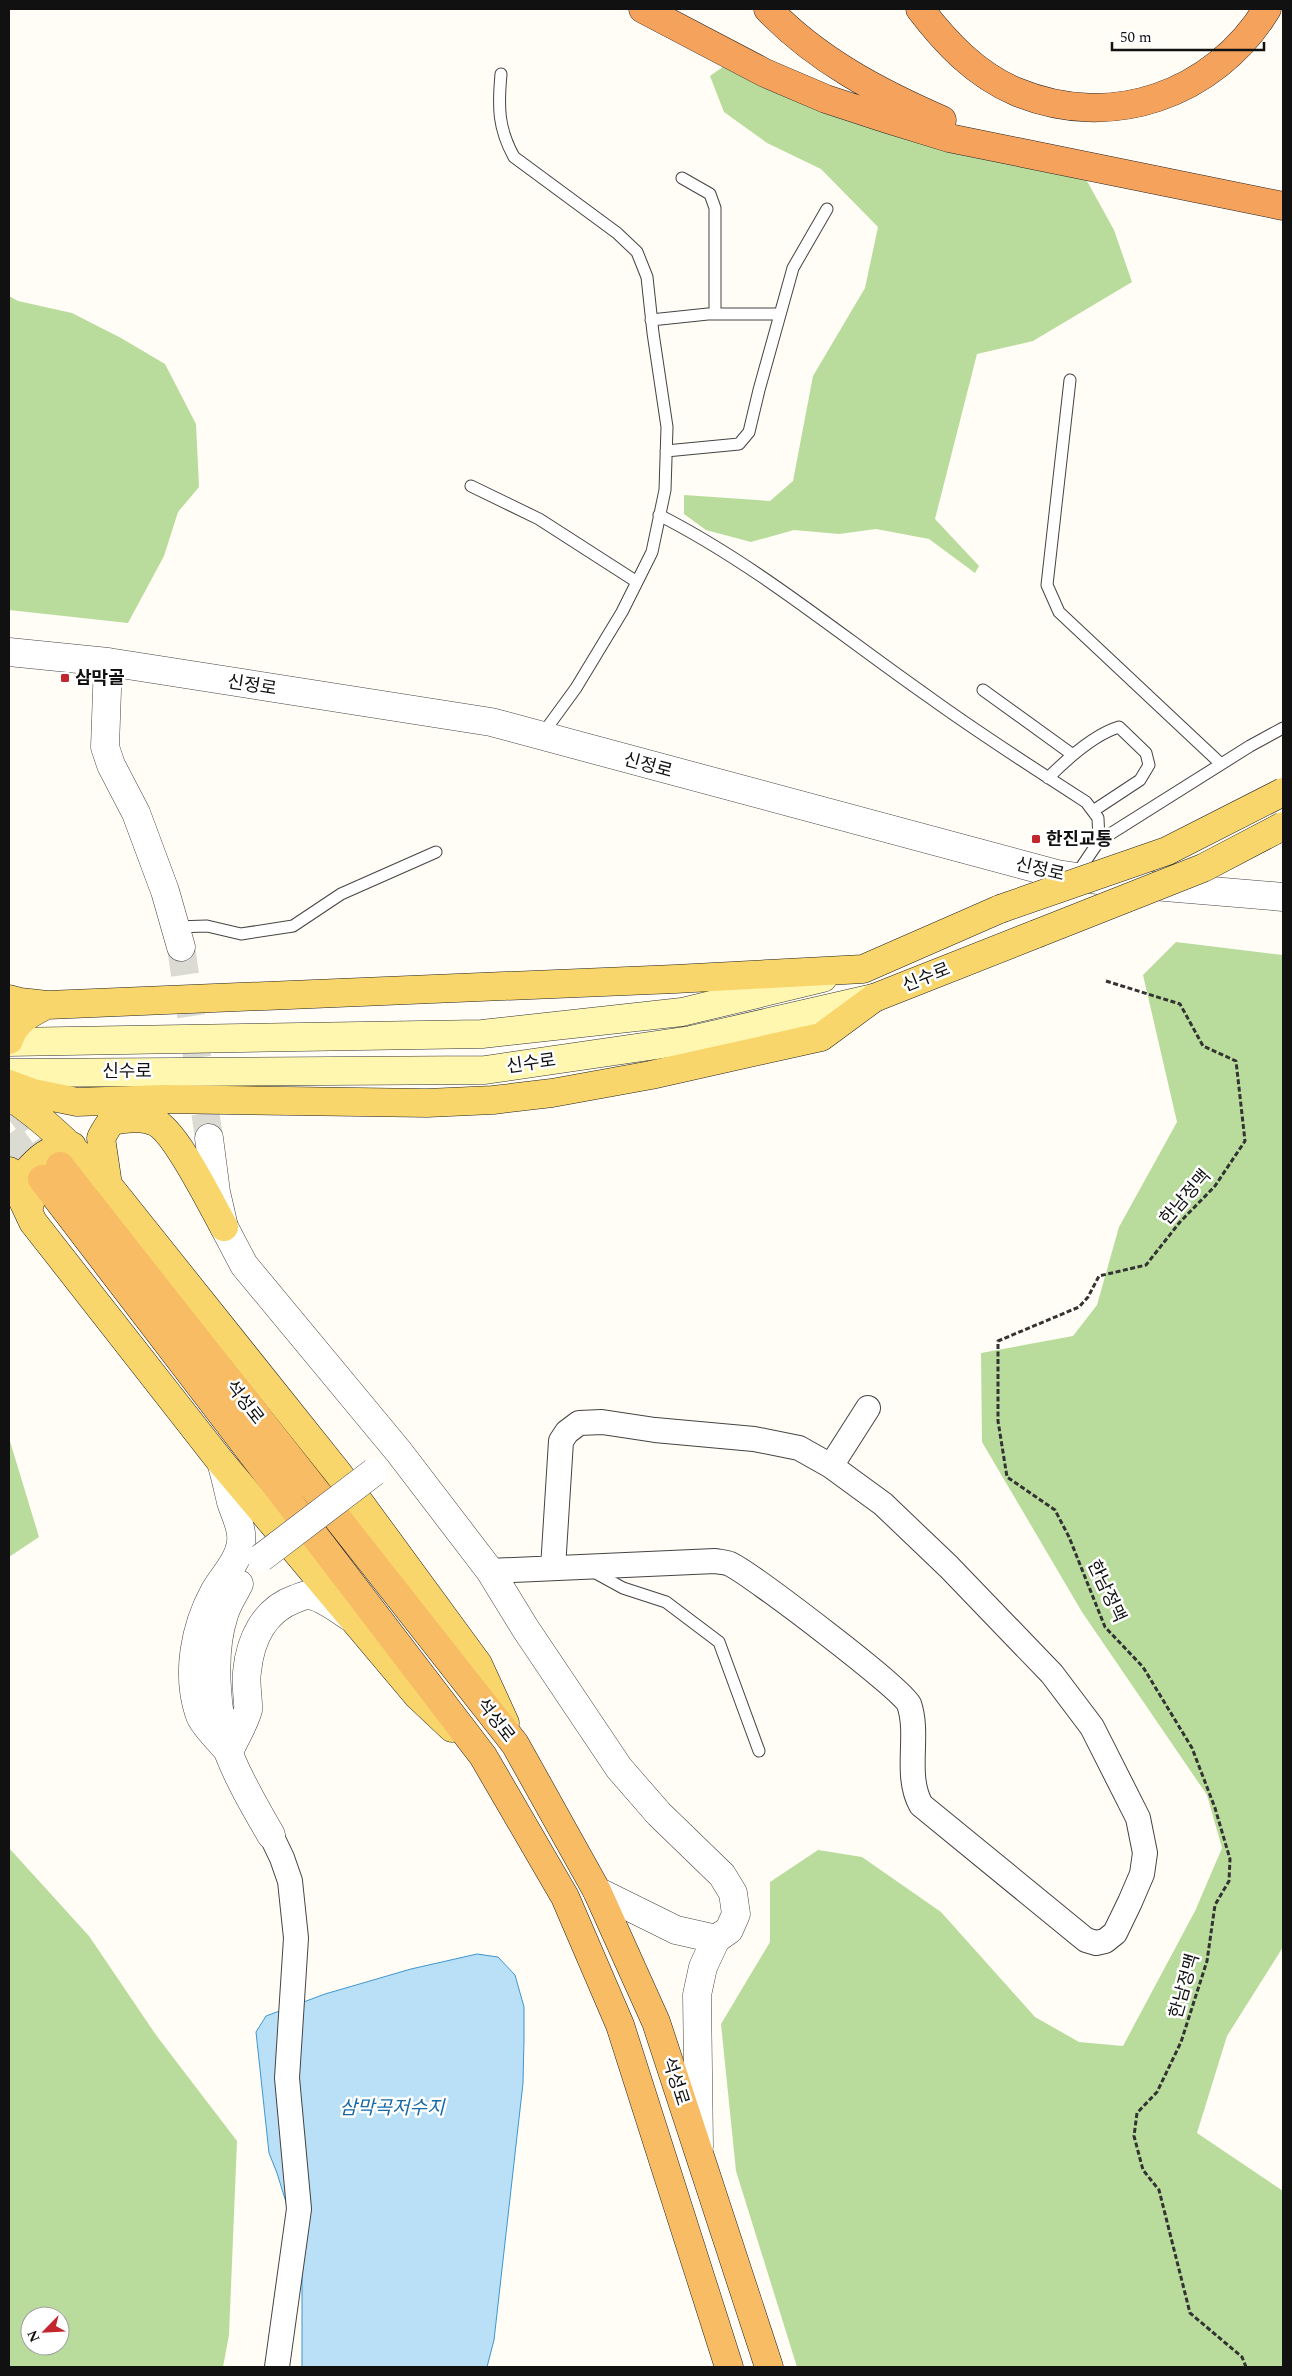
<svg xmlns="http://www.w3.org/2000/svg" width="1292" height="2376" viewBox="0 0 1292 2376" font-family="Spectral,'Noto Sans KR',serif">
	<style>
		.forest { fill: #b9dc9c; fill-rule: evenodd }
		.water { fill: #b9e0f7; stroke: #3f96cf }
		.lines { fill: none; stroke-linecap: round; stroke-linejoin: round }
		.tertiary-tunnel { stroke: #dbdad3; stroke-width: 28; stroke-dasharray: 28 14; stroke-linecap: butt }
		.trunk-tunnel { stroke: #dbdad3; stroke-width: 28; stroke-dasharray: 28 14; stroke-linecap: butt }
		.service-casing { stroke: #444; stroke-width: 13 }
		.minor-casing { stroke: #444; stroke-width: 26 }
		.tertiary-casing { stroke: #444; stroke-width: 29 }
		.secondary-casing { stroke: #333; stroke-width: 29 }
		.primary-casing { stroke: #222; stroke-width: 29 }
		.trunk-casing { stroke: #222; stroke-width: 29 }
		.motorway-casing { stroke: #222; stroke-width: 29 }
		.path { stroke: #333; stroke-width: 3; stroke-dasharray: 5 2.5; stroke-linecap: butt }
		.service { stroke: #fff; stroke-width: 11 }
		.minor { stroke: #fff; stroke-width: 24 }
		.tertiary { stroke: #fff; stroke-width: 28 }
		.secondary { stroke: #fff6b0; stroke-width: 28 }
		.primary { stroke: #f9d66b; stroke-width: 28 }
		.trunk { stroke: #f7bc64; stroke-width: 28 }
		.motorway { stroke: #f5a25d; stroke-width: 28 }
		.tertiary-bridge-casing { stroke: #444; stroke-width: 29; stroke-linecap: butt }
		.primary-bridge-casing { stroke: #222; stroke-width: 29; stroke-linecap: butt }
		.tertiary-bridge { stroke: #fff; stroke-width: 28 }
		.primary-bridge { stroke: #f9d66b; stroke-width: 28 }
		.poi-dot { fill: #c4262e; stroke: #fff; stroke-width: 2 }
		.labels { text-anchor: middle; stroke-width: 5; stroke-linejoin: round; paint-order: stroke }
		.poi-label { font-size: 18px; font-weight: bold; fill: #111; stroke: #fff; text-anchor: start }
		.street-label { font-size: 18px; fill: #111; stroke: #fff }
		.water-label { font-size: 19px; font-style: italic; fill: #1768a6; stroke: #fff }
	</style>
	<rect width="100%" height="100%" fill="#fffdf5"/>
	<path class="forest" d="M 727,64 L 990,155 L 1087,181 L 1114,230 L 1132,282 L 1033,341 L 977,354 L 935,519 L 979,566 L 975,573 L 929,539 L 876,529 L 839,534 L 794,530 L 751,542 L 706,530 L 684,514 L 684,495 L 770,501 L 793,481 L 813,376 L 865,288 L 878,227 L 821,169 L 767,143 L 724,112 L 710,76 Z
		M 9,296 L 18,301 L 72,313 L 121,338 L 165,364 L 196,424 L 199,487 L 178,512 L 164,556 L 128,623 L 9,610 Z
		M 1176,942 L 1283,955 L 1283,1947 L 1227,2036 L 1197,2133 L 1283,2191 L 1283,2367 L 797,2367 L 736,2171 L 721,2024 L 770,1942 L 770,1882 L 818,1850 L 862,1857 L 941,1912 L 1035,2017 L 1079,2042 L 1123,2046 L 1195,1911 L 1222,1848 L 1207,1795 L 1082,1612 L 982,1442 L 981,1353 L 1073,1336 L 1097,1305 L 1119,1227 L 1177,1122 L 1143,975 Z
		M 9,1438 L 39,1537 L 9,1557 Z
		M 9,1848 L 89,1936 L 156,2035 L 237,2141 L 229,2335 L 223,2367 L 9,2367 ZM 30,2316 L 60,2316 L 60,2346 L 30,2346 Z"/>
	<path class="water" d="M 477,1954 L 498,1957 L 515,1975 L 524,2007 L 524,2039 L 523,2083 L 494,2340 L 487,2367 L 302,2367 L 302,2254 L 277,2173 L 269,2153 L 256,2032 L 266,2016 L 325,1994 L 411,1969 Z"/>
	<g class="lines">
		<path class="tertiary-tunnel" d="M 181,947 L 209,1138"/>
		<path class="trunk-tunnel" d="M 15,1104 L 60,1166
			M 9,1134 L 42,1179"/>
		<g class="service-casing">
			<path id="service" d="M 501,74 C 498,107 498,128 514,157 L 617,233 L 637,252 L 647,277 L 653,333 L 667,427 L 665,490 L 652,552 L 622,612 L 576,688 L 541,736
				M 682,178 L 710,194 L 715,208 L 715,314
				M 651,320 L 708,314 L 780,314
				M 1070,380 L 1047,585 L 1059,612 L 1221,764
				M 666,451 L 739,444 L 749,432 L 759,390 L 793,268 L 827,209
				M 471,486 L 539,519 L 637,582
				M 659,515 C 757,565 840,635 929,697 C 980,734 1033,768 1086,802 L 1098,818 L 1099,841
				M 983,690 L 1073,755
				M 1048,778 C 1066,760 1095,734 1119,727 L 1146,753 L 1149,765 L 1140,780 L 1093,811
				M 1076,875 L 1099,841 L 1250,746 L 1283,728
				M 175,927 L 207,926 L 241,934 L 293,926 L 341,894 L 436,852
				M 592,1571 L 623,1588 L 666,1602 L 719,1642 L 759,1751"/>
		</g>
		<g class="minor-casing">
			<path id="minor" d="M 831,1466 L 868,1408
				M 490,1571 L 715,1561 C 720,1562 726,1562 730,1564 C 750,1573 905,1691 909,1704 C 920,1736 904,1774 921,1805 L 1086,1940 L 1096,1943 L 1105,1941 L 1115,1933 L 1130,1902 L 1142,1874 L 1145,1853 L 1138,1818 L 1092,1727 L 1052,1674 L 949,1567 L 883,1504 L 831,1466 L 799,1448 L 754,1439 L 655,1430 L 602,1422 L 579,1423 L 567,1432 L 561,1441 L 553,1568
				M 271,1835 L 282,1858 L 290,1881 L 296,1938 L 287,2078 L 299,2209 L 277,2367"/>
		</g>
		<g class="tertiary-casing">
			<path id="tertiary" d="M 9,652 L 108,662 L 491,722 L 1057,874 L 1117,883 L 1283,897
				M 108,662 L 105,747 L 111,765 L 136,813 L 165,891 L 181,947
				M 209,1138 L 216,1192 L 224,1227 L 244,1265 L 399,1452 L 490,1571 L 525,1628 L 619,1768 L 659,1814 L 722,1875 L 733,1893 L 736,1914 L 729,1930 L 716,1939 L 703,1967 L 697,1995 L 699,2146
				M 221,1462 C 225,1475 228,1489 231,1502 C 235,1515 243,1528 241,1542 C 239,1561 223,1576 214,1592 C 195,1627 186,1673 199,1713 C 202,1724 221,1742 229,1752
				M 239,1584 C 234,1594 227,1604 224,1615 C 211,1653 216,1716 229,1754 C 240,1782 256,1809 271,1835
				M 229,1752 C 235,1738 244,1724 248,1710 C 249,1704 245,1682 247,1672 C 250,1640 264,1610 295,1599 C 298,1598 302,1596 306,1595 C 321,1595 337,1609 350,1617
				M 597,1891 L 676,1930 L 716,1939"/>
		</g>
		<g class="secondary-casing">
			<path id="secondary" d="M 9,1042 L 482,1034 L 682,1012 L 823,978
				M 9,1073 L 485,1070 L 691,1040 L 874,998"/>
		</g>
		<g class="primary-casing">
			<path id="primary" d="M 9,999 L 20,1002 L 47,1005 L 675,979 L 863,969 L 1000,909
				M 9,1040 C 15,1021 30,1013 47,1005
				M 9,1084 L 33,1093 L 77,1102 L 163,1099 L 427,1103 L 493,1100 L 552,1093 L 651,1075 L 821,1037 L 874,998 L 1036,934
				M 9,1096 C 47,1121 77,1152 108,1185 L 338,1473 L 478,1664 L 505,1723
				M 111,1121 C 125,1119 139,1116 153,1121 C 175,1129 211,1204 224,1227
				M 9,1171 L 33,1222 L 221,1462 L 417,1695 L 452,1728
				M 108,1185 L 101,1138 C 107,1127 113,1115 126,1111
				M 30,1204 L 24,1175 C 39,1157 48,1149 72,1146"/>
		</g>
		<g class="trunk-casing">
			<path id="trunk" d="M 60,1166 L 515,1744 L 597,1891 L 656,2022 L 769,2367
				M 42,1179 L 483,1756 L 565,1897 L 620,2025 L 729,2367"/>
		</g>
		<g class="motorway-casing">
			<path id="motorway" d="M 643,9 L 765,73 L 826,99 L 887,119 L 949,138 L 1283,206
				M 768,9 C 817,60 878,92 942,120
				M 920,9 C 946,43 976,75 1017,92 C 1111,131 1214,95 1267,9"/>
		</g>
		<path class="path" d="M 1106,981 L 1180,1004 L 1203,1046 L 1236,1061 L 1245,1141 L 1215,1186 L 1180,1222 L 1146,1265 L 1099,1276 L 1088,1297 L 1079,1307 L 998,1341 L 998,1421 L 1007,1477 L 1055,1510 L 1069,1537 L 1105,1627 L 1143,1667 L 1192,1748 L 1215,1808 L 1230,1859 L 1229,1881 L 1215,1905 L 1207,1961 L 1181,2042 L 1157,2092 L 1137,2113 L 1134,2136 L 1143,2170 L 1159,2190 L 1190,2313 L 1242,2357 L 1246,2367"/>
		<use href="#service" class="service"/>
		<use href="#minor" class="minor"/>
		<use href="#tertiary" class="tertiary"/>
		<use href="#secondary" class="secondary"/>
		<use href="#primary" class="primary"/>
		<use href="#trunk" class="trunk"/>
		<use href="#motorway" class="motorway"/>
		<g class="tertiary-bridge-casing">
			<path id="tertiary-bridge" d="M 261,1558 L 374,1472"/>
		</g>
		<g class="primary-bridge-casing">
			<path id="primary-bridge" d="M 1000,909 L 1167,851 L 1283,792
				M 1036,934 L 1203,868 L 1283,826"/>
		</g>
		<use href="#tertiary-bridge" class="tertiary-bridge"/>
		<use href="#primary-bridge" class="primary-bridge"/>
	</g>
	<g class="poi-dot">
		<rect x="60" y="673" width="10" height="10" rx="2.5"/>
		<rect x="1031" y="834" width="10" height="10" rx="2.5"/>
	</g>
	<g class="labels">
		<g class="poi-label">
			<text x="75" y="684">삼막골</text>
			<text x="1046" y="845">한진교통</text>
		</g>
		<g class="street-label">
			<text transform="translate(252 685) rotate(9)" y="6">신정로</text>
			<text transform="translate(648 765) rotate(15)" y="6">신정로</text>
			<text transform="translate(1040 869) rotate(13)" y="6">신정로</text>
			<text transform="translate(926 977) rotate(-22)" y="6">신수로</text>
			<text transform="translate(531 1063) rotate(-8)" y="6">신수로</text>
			<text x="127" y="1077">신수로</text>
			<text transform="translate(1185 1197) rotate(-49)" y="6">한남정맥</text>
			<text transform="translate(245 1402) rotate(52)" y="6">석성로</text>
			<text transform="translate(1107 1591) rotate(65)" y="6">한남정맥</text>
			<text transform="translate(496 1720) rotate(52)" y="6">석성로</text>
			<text transform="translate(1184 1986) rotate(-74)" y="6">한남정맥</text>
			<text transform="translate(676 2081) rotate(72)" y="6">석성로</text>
		</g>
		<g class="water-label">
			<text x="392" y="2114">삼막곡저수지</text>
		</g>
	</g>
	<rect width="1292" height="2376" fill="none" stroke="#111111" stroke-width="20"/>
	<g transform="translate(45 2331) rotate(246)"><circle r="24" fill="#ffffff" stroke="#a0a0a0"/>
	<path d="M0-4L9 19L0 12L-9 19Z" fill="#c4262e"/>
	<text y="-8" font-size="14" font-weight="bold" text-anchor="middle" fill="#111111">N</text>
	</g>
	<path d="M1112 42v8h152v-8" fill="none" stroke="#111111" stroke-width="2.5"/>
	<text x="1120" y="42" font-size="15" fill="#111111" stroke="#ffffff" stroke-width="4" paint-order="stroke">50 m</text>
</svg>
